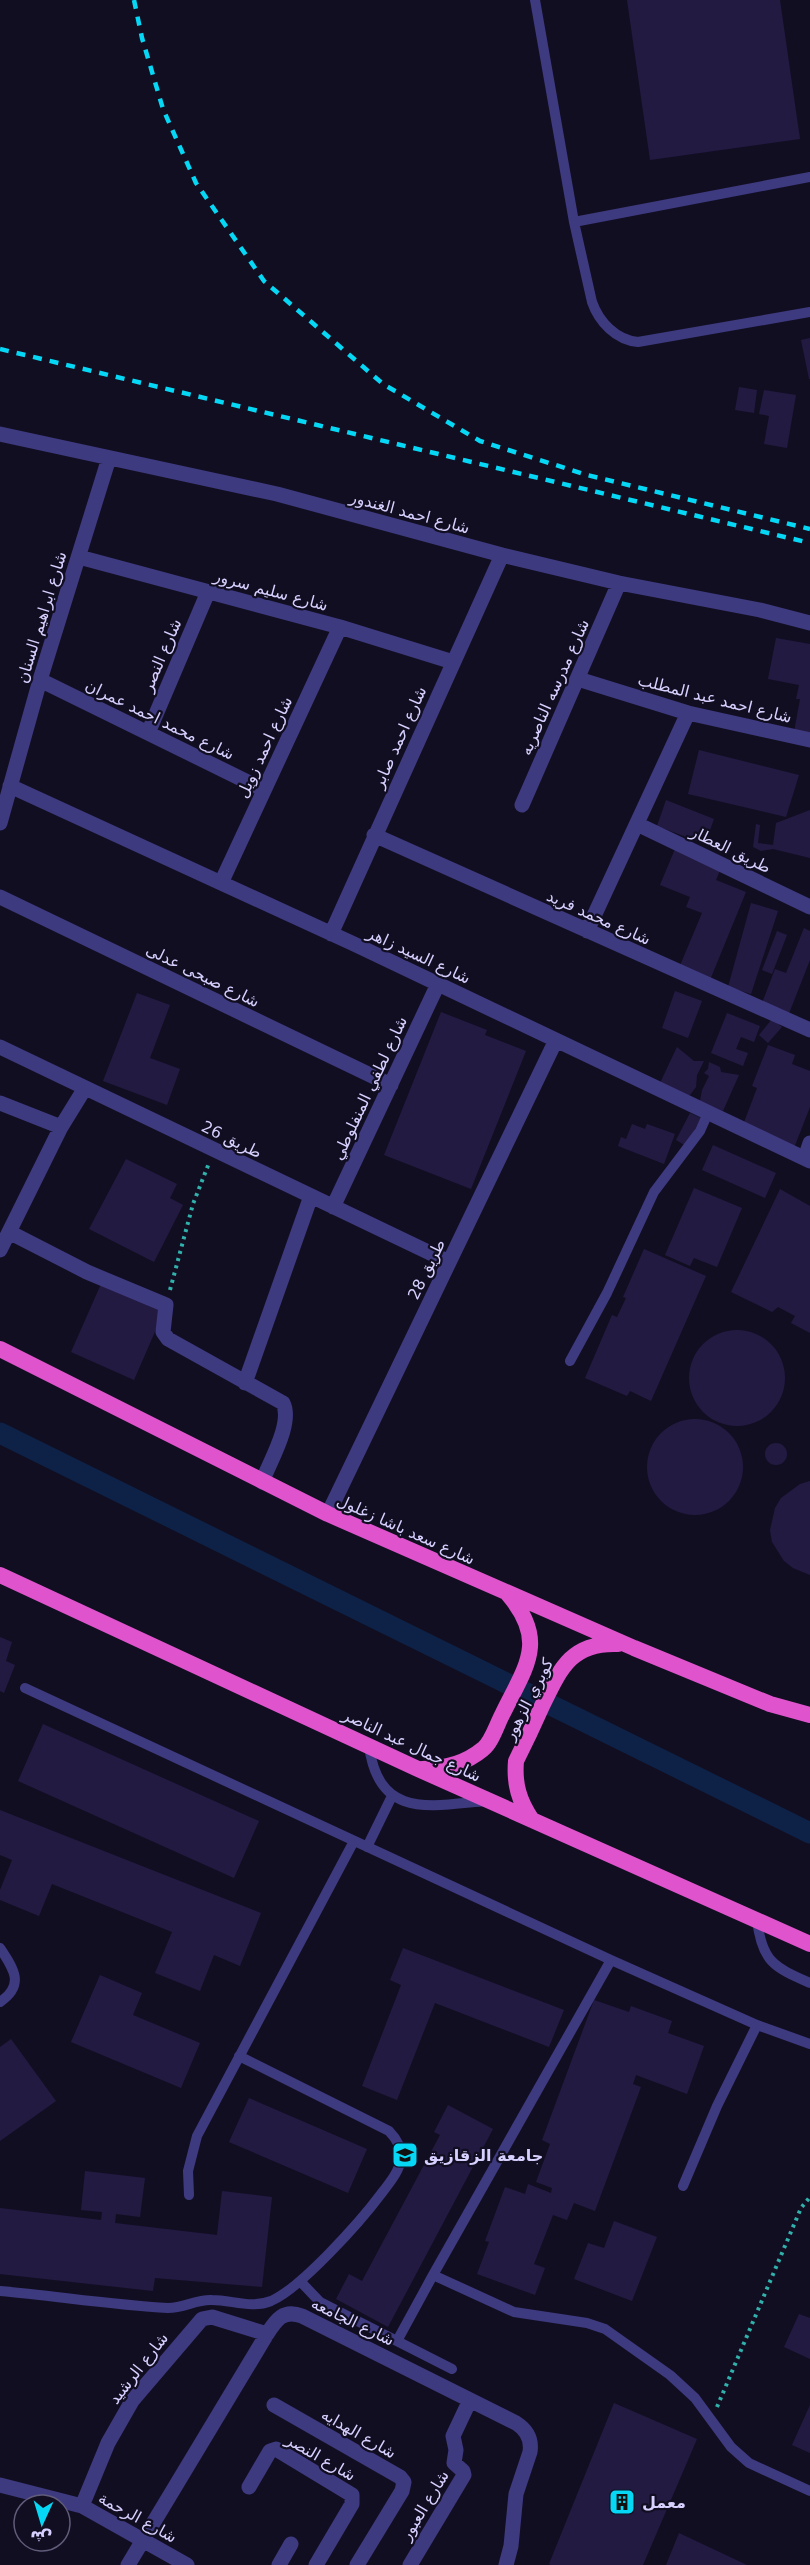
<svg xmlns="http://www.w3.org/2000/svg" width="810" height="2565" viewBox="0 0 810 2565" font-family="'DejaVu Sans',Vazirmatn,sans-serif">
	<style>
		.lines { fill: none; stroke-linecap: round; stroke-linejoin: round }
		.canal { stroke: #0d2246; stroke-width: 21 }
		.building { fill: #231a42 }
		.path { stroke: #31b1ac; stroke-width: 4; stroke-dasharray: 3 4.5; stroke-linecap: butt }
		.service { stroke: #3e3a80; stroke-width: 10 }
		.minor { stroke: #3e3a80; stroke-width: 15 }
		.trunk { stroke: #df54cc; stroke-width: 16 }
		.rail { stroke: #05d7f4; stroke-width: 4.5; stroke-dasharray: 9 8; stroke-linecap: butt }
		.labels { text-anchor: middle; stroke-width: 4.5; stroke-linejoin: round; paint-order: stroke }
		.street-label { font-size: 16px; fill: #d6d0fe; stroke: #120e22 }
		.poi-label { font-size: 16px; font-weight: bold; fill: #d6d0fe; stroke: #120e22; text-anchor: start }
	</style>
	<rect width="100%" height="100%" fill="#120e22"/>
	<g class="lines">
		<path class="canal" d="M 0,1433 L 810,1833"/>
	</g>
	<path class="building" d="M 627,0 L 780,0 L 800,139 L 650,160 Z
		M 810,338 L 810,379 L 809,379 L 801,340 Z
		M 739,387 L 757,390 L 754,413 L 735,410 Z
		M 764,390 L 796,395 L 787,448 L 764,444 L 769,416 L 759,414 Z
		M 776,638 L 810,644 L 810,736 L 794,732 L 800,699 L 796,699 L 799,685 L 768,679 Z
		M 699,750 L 799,775 L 786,817 L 688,794 Z
		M 666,800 L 714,819 L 705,844 L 657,826 Z
		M 810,810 L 810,858 L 773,849 L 761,851 L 753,847 L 756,824 L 760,825 L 758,843 L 773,845 L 776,823 Z
		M 675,849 L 721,868 L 716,880 L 746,892 L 710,980 L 679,968 L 702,913 L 686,907 L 690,897 L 660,885 Z
		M 751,903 L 778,911 L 751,994 L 728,987 Z
		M 804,928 L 810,931 L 810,960 L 788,1016 L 761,1006 L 775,969 L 786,973 Z
		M 777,931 L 787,935 L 772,974 L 762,970 Z
		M 675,991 L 702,1001 L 688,1038 L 662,1028 Z
		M 137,993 L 170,1005 L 150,1058 L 180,1069 L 167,1105 L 103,1081 Z
		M 441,1012 L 487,1030 L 485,1035 L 526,1051 L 471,1189 L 384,1155 Z
		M 727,1013 L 760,1026 L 754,1042 L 741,1037 L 736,1049 L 748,1053 L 743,1066 L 711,1053 Z
		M 772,1019 L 782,1027 L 768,1043 L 759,1035 Z
		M 768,1045 L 795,1055 L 792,1064 L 810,1071 L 810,1107 L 794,1148 L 743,1125 L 757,1088 L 752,1086 Z
		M 677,1047 L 694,1061 L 704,1061 L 697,1075 L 696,1087 L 690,1095 L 682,1097 L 660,1083 Z
		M 709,1062 L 720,1067 L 721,1072 L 739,1075 L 723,1111 L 700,1101 L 702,1090 L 709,1076 L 704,1073 L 708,1069 Z
		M 690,1113 L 701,1118 L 686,1146 L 676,1140 Z
		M 632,1124 L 645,1129 L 647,1124 L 675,1134 L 664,1164 L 618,1146 L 621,1137 L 626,1139 Z
		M 713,1145 L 776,1173 L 765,1198 L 702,1170 Z
		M 126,1159 L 177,1184 L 170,1198 L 183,1205 L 154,1262 L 89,1229 Z
		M 694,1188 L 742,1208 L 717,1267 L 694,1258 L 690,1266 L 665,1255 Z
		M 780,1189 L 810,1206 L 810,1333 L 791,1323 L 795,1316 L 778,1307 L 772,1312 L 731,1292 Z
		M 644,1249 L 706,1276 L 651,1401 L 630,1391 L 627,1396 L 585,1378 L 612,1315 L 617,1317 L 626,1298 L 623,1297 Z
		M 101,1284 L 164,1311 L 134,1380 L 71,1352 Z
		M689 1378a48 48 0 1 1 96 0a48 48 0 1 1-96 0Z
		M647 1467a48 48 0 1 1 96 0a48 48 0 1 1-96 0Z
		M765 1454a11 11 0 1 1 22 0a11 11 0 1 1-22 0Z
		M 810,1481 L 810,1575 L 793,1568 L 784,1561 L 772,1542 L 770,1530 L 775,1508 L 781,1498 L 800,1484 Z
		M 0,1637 L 12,1642 L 6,1661 L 15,1665 L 4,1693 L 0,1691 Z
		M 43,1724 L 259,1821 L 234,1878 L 18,1781 Z
		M 0,1810 L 261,1913 L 240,1966 L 214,1955 L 200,1991 L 155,1973 L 172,1932 L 52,1884 L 39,1916 L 0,1900 L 0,1890 L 12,1860 L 0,1855 Z
		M 403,1948 L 564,2010 L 549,2047 L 435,2003 L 397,2100 L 362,2086 L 401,1985 L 390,1980 Z
		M 100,1975 L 142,1993 L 133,2015 L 200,2043 L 181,2088 L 71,2042 Z
		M 594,2000 L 629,2012 L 631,2006 L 672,2021 L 668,2033 L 704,2046 L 687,2094 L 636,2075 L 633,2084 L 641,2087 L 595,2211 L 574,2203 L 567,2220 L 553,2215 L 534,2264 L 545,2268 L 535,2295 L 477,2274 L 489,2242 L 485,2241 L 505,2187 L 525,2194 L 528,2184 L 551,2193 L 552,2188 L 536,2182 L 550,2144 L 542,2140 Z
		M 11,2039 L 56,2101 L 0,2141 L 0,2047 Z
		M 249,2098 L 367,2149 L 348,2193 L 229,2142 Z
		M 448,2105 L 493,2129 L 388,2327 L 336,2299 L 349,2274 L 362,2281 L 440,2135 L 434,2132 Z
		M 85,2171 L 145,2178 L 140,2217 L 116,2214 L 115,2223 L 217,2235 L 222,2191 L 272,2197 L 262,2287 L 155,2278 L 153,2291 L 0,2274 L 0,2208 L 101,2220 L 102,2212 L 81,2210 Z
		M 614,2221 L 657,2237 L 632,2301 L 574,2279 L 588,2243 L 604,2248 Z
		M 799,2314 L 810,2318 L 810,2359 L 784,2347 Z
		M 614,2403 L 697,2439 L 643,2565 L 551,2565 L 549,2564 Z
		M 810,2405 L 810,2453 L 792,2445 Z
		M 679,2533 L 747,2565 L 666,2565 Z"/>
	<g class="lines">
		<path class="path" d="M 170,1290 L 193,1204 L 209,1163
			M 717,2407 L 801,2208 L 810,2197"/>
		<path class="service" d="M 535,0 L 574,222 L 592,302 C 599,322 616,340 638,342 L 810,312
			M 574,222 L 810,177
			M 570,1361 L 607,1293 L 654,1192 L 700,1131 L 708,1113
			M 25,1688 L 611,1960 L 757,2025 L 810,2044
			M 369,1746 C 379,1819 429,1806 486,1801
			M 367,1847 L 392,1796
			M 757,1920 C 762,1962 774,1967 810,1983
			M 0,1948 C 14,1969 25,1985 0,2002
			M 683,2186 L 717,2106 L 757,2025
			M 189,2195 L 188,2171 L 197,2136 L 354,1841
			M 433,2275 L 611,1960
			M 300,2281 L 320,2302 L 452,2369
			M 0,2291 C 56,2296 112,2305 168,2308 C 184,2308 197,2299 212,2300 C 232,2300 251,2309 271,2301 C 301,2288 360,2222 381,2194 C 398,2172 412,2155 389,2131 L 239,2056
			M 397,2341 L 433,2275 L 514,2312 L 587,2323 L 605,2329 L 670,2375 L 695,2398 L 731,2447 L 749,2463 L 810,2491"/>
		<path class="minor" d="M 0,434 L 277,494 L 502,555 L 619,583 L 760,610 L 810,623
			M 79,557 L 340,627 L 453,662
			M 578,679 L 688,713 L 810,740
			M 40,680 L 264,790
			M 148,733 L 208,592
			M 10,786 L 354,944 L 810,1161
			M 522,805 L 619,583
			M 0,823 L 40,680 L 109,458
			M 637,824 L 810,907
			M 374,835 L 810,1030
			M 221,883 L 340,627
			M 0,897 L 391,1085
			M 587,931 L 688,713
			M 331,934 L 502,555
			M 0,1047 L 449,1262
			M 85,1088 L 61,1127 L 9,1232 L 87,1272 L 166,1305 L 163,1332 L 168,1339 L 283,1403 C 293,1423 270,1461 262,1482
			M 0,1103 L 61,1127
			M 805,1158 L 810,1143
			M 333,1207 L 438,984
			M 0,1250 L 9,1232
			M 245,1383 L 311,1196
			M 328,1514 L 556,1040
			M 274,2405 L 400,2477 L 404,2482 L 402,2491 L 357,2565
			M 0,2485 L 82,2506 L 187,2565
			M 249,2487 L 270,2451 L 276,2449 L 352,2495 L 352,2504 L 316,2565
			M 82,2506 L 108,2443 L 132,2401 L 202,2319 L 212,2317 L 267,2334
			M 128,2565 L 267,2334 C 276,2320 283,2309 302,2316 L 516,2423 C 527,2430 532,2439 530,2452 L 516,2494 L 511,2546 L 506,2565
			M 279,2565 L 291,2544
			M 410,2565 L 464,2475 L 463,2471 L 454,2463 L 456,2450 L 453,2436 L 470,2400"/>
		<path class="trunk" d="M 0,1349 L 328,1514 L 634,1648 L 770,1704 L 810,1715
			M 0,1575 L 418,1769 L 810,1944
			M 422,1769 C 445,1769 465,1764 483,1749 C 492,1742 497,1724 503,1713 C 526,1666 548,1641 508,1594
			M 532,1820 C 519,1801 514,1784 516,1761 C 525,1743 534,1724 542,1706 C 560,1669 571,1642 618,1644"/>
		<path class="rail" d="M 134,0 L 142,38 L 163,109 L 196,183 L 264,281 L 383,384 L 480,441 L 587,475 L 810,529
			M 0,349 L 810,543"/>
	</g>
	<defs>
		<g id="university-square" transform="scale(1.35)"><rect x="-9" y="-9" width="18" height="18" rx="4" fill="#05d7f4" stroke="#120e22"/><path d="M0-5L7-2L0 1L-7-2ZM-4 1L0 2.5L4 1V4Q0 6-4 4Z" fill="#111"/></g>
		<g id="building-square" transform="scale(1.35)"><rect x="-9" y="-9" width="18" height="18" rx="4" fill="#05d7f4" stroke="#120e22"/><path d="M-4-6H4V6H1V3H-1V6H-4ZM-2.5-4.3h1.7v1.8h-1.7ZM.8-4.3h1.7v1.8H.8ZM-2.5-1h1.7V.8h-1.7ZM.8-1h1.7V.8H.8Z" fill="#111"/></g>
	</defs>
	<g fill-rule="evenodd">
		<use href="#university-square" x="405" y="2155"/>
		<use href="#building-square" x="622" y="2502"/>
	</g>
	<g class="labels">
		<g class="street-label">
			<text transform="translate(410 512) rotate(15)" y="6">شارع احمد الغندور</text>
			<text transform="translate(271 590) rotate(15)" y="6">شارع سليم سرور</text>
			<text transform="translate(41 617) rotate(-73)" y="6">شارع ابراهيم السنان</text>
			<text transform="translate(161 655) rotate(-67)" y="6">شارع النصر</text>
			<text transform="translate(554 687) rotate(-66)" y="6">شارع مدرسه الناصريه</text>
			<text transform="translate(715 698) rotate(14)" y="6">شارع احمد عبد المطلب</text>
			<text transform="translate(160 719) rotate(26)" y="6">شارع محمد احمد عمران</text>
			<text transform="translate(399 737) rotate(-66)" y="6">شارع احمد صابر</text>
			<text transform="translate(264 747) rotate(-65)" y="6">شارع احمد زويل</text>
			<text transform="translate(731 849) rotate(26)" y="6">طريق العطار</text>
			<text transform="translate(599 917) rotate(24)" y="6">شارع محمد فريد</text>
			<text transform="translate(419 955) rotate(25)" y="6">شارع السيد زاهر</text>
			<text transform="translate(203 975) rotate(26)" y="6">شارع صبحى عدلى</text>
			<text transform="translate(369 1088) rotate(-65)" y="6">شارع لطفي المنفلوطي</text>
			<text transform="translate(232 1139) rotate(26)" y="6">طريق 26</text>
			<text transform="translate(426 1269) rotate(-64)" y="6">طريق 28</text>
			<text transform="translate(406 1529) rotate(24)" y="6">شارع سعد باشا زغلول</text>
			<text transform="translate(528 1699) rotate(-63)" y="6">كوبري الزهور</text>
			<text transform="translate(412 1745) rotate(25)" y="6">شارع جمال عبد الناصر</text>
			<text transform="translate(353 2321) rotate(26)" y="6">شارع الجامعه</text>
			<text transform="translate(138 2368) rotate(-52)" y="6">شارع الرشيد</text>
			<text transform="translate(359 2433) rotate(30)" y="6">شارع الهدايه</text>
			<text transform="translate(321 2457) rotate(30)" y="6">شارع النصر</text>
			<text transform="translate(424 2505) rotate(-59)" y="6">شارع العبور</text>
			<text transform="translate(138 2517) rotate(29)" y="6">شارع الرحمة</text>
		</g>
		<g class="poi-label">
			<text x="424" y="2161">جامعة الزقازيق</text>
			<text x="642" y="2508">معمل</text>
		</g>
	</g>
	<g transform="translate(42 2523) rotate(184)"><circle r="28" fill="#120e22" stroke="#605c7a" stroke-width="1.5"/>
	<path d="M0-4.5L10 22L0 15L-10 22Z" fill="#05d7f4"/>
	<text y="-9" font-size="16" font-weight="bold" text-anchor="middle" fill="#d6d0fe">ش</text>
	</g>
</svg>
